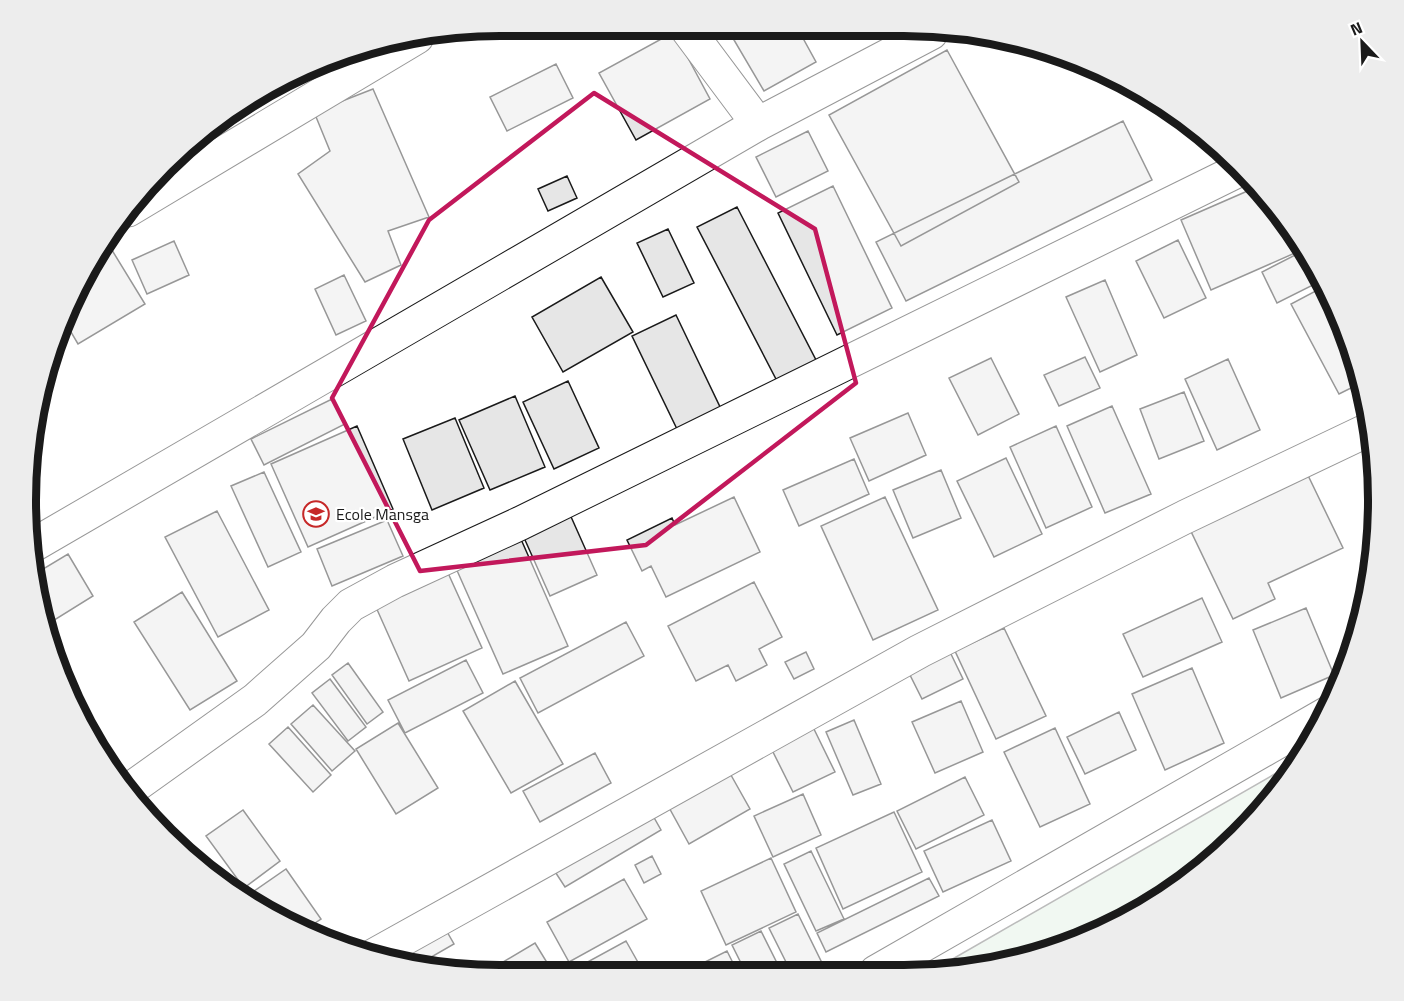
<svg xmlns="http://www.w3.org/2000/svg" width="1404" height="1001" viewBox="0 0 1404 1001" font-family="'Titillium Web',sans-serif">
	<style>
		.green { fill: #e0efe3; stroke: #6a6a6a; stroke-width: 1.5 }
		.building { fill: #e6e6e6; stroke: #1a1a1a; stroke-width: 1.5 }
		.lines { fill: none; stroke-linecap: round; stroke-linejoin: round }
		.minor-casing { stroke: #1a1a1a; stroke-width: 35 }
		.minor { stroke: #fff; stroke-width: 33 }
		.marked { fill: none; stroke: #c2185b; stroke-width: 4.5; stroke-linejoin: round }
		.labels { text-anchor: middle; stroke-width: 4.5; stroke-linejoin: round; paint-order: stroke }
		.poi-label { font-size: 16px; fill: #1a1a1a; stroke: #fff; text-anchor: start }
		.rim { fill: none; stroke: #1a1a1a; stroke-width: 8 }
	</style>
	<rect width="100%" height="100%" fill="#fff"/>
	<path class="green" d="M 1299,760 L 1280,790 L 1216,858 L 1113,927 L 966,971 L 930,972 Z"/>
	<path class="building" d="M 542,26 L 570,27 L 549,39 Z
		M 752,30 L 799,31 L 816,62 L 764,91 L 734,40 Z
		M 674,32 L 710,99 L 636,140 L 599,73 Z
		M 947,50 L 1019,182 L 901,246 L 829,115 Z
		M 556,64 L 573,98 L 507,131 L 490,97 Z
		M 373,89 L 429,217 L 388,231 L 401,265 L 365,282 L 298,174 L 330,151 L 314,112 Z
		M 1123,121 L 1152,180 L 906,301 L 876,242 Z
		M 808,131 L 828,171 L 776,197 L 756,157 Z
		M 567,176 L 577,198 L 548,211 L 538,189 Z
		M 833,186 L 892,308 L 837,335 L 778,213 Z
		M 1259,186 L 1304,249 L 1211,290 L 1181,220 Z
		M 737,207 L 816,360 L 777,381 L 697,227 Z
		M 668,229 L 694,283 L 663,297 L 637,243 Z
		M 1178,240 L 1206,298 L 1164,318 L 1136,261 Z
		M 174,241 L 189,275 L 147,294 L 132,260 Z
		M 107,242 L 145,304 L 78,344 L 65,322 L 74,291 Z
		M 1305,250 L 1315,263 L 1323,280 L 1277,303 L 1262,272 Z
		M 344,275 L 366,321 L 336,335 L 315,289 Z
		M 601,277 L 633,332 L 563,372 L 532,317 Z
		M 1105,280 L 1137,355 L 1100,372 L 1066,297 Z
		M 1325,286 L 1353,348 L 1361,383 L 1339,394 L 1291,304 Z
		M 676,315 L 721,409 L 677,429 L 632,336 Z
		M 1085,357 L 1100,388 L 1059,406 L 1044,375 Z
		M 991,358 L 1019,414 L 978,435 L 949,378 Z
		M 1228,359 L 1260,430 L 1217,450 L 1185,379 Z
		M 568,381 L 599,448 L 554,469 L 523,402 Z
		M 1184,392 L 1204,441 L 1159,459 L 1140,409 Z
		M 515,396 L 545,467 L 490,490 L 459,420 Z
		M 332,399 L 345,424 L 264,465 L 251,439 Z
		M 1112,406 L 1151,494 L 1105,513 L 1067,426 Z
		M 908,413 L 926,455 L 869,481 L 850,438 Z
		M 455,418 L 484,488 L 432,510 L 403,439 Z
		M 357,426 L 393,509 L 308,547 L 271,464 Z
		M 1056,426 L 1092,507 L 1046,528 L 1010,447 Z
		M 31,434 L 39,450 L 30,455 L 30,438 Z
		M 1006,458 L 1042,534 L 994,557 L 957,481 Z
		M 854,459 L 869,494 L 799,526 L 783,490 Z
		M 1303,465 L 1343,548 L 1268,583 L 1275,599 L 1233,619 L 1186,521 Z
		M 941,470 L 961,518 L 913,538 L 893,490 Z
		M 264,472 L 301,552 L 268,567 L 231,486 Z
		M 734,497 L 760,552 L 666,597 L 651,566 L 642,571 L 627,540 L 672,518 L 675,525 Z
		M 885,497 L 938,610 L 873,640 L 821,526 Z
		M 568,510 L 597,575 L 550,596 L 521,531 Z
		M 217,511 L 269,610 L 218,637 L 165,537 Z
		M 387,520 L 403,556 L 332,586 L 317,549 Z
		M 520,537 L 568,646 L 503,674 L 455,566 Z
		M 68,554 L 93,596 L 48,624 L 44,617 L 33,575 Z
		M 448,573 L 482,648 L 409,681 L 375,605 Z
		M 754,582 L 782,637 L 759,649 L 767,665 L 736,681 L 728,665 L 696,681 L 668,626 Z
		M 182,592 L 237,681 L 190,710 L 134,622 Z
		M 1202,598 L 1222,642 L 1143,677 L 1123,634 Z
		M 1306,608 L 1334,675 L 1281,698 L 1253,630 Z
		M 626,622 L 644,656 L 538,713 L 520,678 Z
		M 1004,628 L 1046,716 L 996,739 L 955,651 Z
		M 806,652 L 814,669 L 794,679 L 785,662 Z
		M 950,652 L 963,679 L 922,699 L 909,673 Z
		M 466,660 L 483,693 L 405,733 L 388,700 Z
		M 348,663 L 383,712 L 367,724 L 332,675 Z
		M 1192,668 L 1224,743 L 1165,770 L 1132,694 Z
		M 330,679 L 366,727 L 348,741 L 312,693 Z
		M 515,681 L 563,764 L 511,793 L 463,711 Z
		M 961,701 L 983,752 L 935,773 L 912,722 Z
		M 313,705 L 355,751 L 332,771 L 291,724 Z
		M 1119,712 L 1136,750 L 1085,774 L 1067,737 Z
		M 854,720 L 881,784 L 853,795 L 826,732 Z
		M 398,723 L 438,788 L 396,814 L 356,749 Z
		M 811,723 L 835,772 L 793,792 L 769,744 Z
		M 288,727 L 331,775 L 313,792 L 269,744 Z
		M 1055,728 L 1090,804 L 1040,827 L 1004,752 Z
		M 595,753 L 611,783 L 540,822 L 523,791 Z
		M 727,768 L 750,809 L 689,844 L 666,802 Z
		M 965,777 L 984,815 L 916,849 L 897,811 Z
		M 803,794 L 821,835 L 773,857 L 754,816 Z
		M 648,807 L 661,830 L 565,887 L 550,864 Z
		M 243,810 L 280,861 L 244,888 L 206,836 Z
		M 894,812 L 922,872 L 843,909 L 816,848 Z
		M 992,820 L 1011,861 L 943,892 L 924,851 Z
		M 811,851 L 844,919 L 816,931 L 784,864 Z
		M 652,856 L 661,874 L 644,883 L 635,865 Z
		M 771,858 L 796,912 L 726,945 L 701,891 Z
		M 286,869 L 321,919 L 303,931 L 278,919 L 271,909 L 267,912 L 244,898 Z
		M 929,878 L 939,896 L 826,952 L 817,933 Z
		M 624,879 L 647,919 L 569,962 L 547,922 Z
		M 798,914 L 822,963 L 803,972 L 791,972 L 769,928 Z
		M 442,923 L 454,944 L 419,964 L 420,966 L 379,960 Z
		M 761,931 L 782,973 L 746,973 L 732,945 Z
		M 626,941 L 644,973 L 573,974 L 571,971 Z
		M 535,943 L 554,974 L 483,974 Z
		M 727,951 L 738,973 L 683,973 Z"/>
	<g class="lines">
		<g class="minor-casing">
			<path id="minor" d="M 687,29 L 758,124
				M 128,210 L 417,37
				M 30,547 L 758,124 L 931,33
				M 129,790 L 255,700 L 316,646 L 336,620 L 351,605 L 395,581 L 521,523 L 1239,170
				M 371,957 L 920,651 L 1185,517 L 1372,428
				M 876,972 L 1328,713"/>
		</g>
		<use href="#minor" class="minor"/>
	</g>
	<path d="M0 0H1404V1001H0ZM 594,93 L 815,229 L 856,383 L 646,545 L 420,571 L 332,398 L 429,220 Z" fill="#fff" fill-opacity=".55" fill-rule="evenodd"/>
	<path class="marked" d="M 594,93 L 815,229 L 856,383 L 646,545 L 420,571 L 332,398 L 429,220 Z"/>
	<defs>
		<g id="school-ring" transform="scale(1.35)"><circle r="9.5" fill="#fff" stroke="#c62828" stroke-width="1.5"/><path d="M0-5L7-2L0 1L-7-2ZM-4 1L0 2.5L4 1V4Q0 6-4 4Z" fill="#c62828"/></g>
	</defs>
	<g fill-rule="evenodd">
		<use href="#school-ring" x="316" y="514"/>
	</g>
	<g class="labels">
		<g class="poi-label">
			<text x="336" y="520">Ecole Mansga</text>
		</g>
	</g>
	<path d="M0 0H1404V1001H0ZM500 36H904A464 464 0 0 1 1368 500V501A464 464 0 0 1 904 965H500A464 464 0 0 1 36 501V500A464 464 0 0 1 500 36Z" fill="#ededed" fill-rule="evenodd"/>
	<path class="rim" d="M500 36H904A464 464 0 0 1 1368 500V501A464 464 0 0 1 904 965H500A464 464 0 0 1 36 501V500A464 464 0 0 1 500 36Z"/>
	<g transform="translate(1362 42) rotate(337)" stroke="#ffffff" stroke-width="4.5" paint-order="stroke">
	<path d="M0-4.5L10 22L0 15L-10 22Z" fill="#1a1a1a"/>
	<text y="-9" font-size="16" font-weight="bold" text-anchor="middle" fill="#1a1a1a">N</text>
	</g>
</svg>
